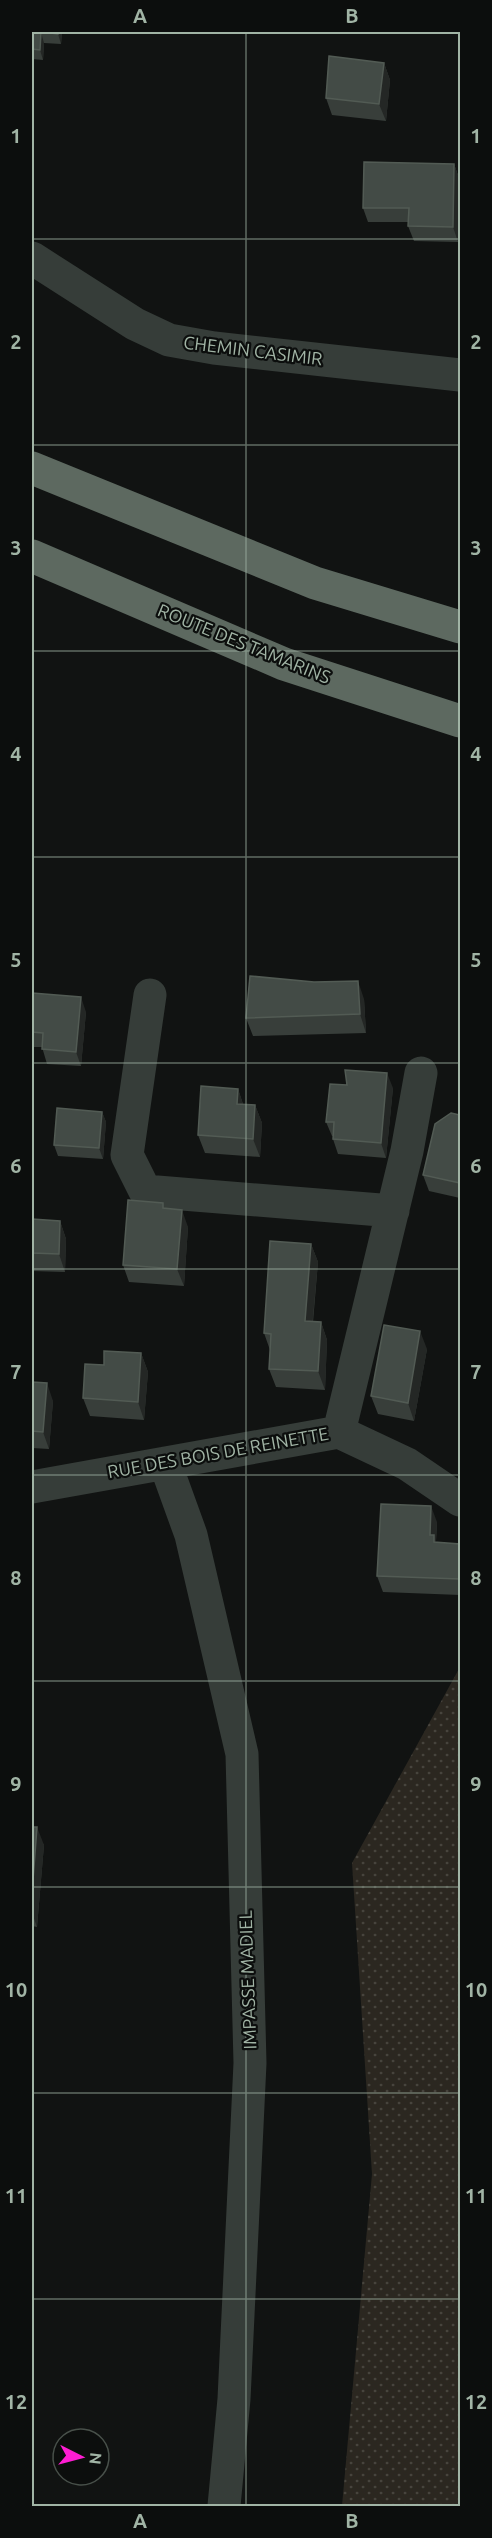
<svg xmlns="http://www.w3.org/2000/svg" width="492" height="2538" viewBox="0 0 492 2538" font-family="Ubuntu,sans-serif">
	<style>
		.grass { fill: url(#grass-dots) }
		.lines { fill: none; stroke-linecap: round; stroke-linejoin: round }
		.minor { stroke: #363d39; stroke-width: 33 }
		.highway { stroke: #5d6960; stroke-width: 33 }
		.wall { fill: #383e3a }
		.shaded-wall { fill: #242725 }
		.building { fill: #434b46; stroke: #525b54; stroke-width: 1.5 }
		.grid { fill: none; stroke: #a1b4a5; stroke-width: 1.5; stroke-opacity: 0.55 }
		.labels { text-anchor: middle; stroke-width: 4.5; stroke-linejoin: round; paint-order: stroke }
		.street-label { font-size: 18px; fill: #a1b4a5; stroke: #0c0e0d }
		.neatline { fill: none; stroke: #a1b4a5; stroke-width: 2 }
		.grid-label { font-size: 20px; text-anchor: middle; font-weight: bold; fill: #a1b4a5 }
	</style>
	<defs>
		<pattern id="grass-dots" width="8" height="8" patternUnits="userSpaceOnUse" patternTransform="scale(1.5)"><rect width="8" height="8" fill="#2b2720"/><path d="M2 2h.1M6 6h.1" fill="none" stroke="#47443d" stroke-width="1.8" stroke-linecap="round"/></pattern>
	</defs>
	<rect width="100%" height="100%" fill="#111312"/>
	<path class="grass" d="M 460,1667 L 460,2506 L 342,2506 L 372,2174 L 352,1863 Z"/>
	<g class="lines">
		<path class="minor" d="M 32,258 L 135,324 L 169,340 L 214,348 L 460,375
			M 150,995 L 127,1155 L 145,1191 L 393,1211
			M 339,1432 L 407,1151 L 421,1073
			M 165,1463 L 191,1535 L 242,1754 L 250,2063 L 234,2399 L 224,2506
			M 32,1487 L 339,1432 L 407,1464 L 460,1500"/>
		<path class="highway" d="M 32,468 L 315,583 L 460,627
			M 32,556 L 284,664 L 460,721"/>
	</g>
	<path class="wall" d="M 32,32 L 62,32 L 61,44 L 44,43 L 43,60 L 32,59 Z
		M 384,63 L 390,80 L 386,121 L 332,115 L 326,98 Z
		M 454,164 L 459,178 L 458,242 L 414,241 L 408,226 L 409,222 L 368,222 L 363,208 Z
		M 32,993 L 86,1012 L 81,1066 L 47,1064 L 42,1047 L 32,1047 Z
		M 364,999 L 366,1033 L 253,1036 L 246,1018 Z
		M 347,1085 L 393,1088 L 386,1158 L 338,1154 L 333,1139 L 333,1136 L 332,1136 L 326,1122 Z
		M 238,1089 L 243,1104 L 255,1105 L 262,1123 L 260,1157 L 205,1153 L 198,1135 Z
		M 102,1112 L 106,1122 L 103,1159 L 58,1156 L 54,1145 Z
		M 460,1115 L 460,1198 L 429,1191 L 423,1175 Z
		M 163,1203 L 165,1209 L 188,1227 L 184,1286 L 129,1282 L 123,1265 Z
		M 32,1219 L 60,1221 L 66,1239 L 65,1272 L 32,1271 Z
		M 311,1244 L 318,1262 L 313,1322 L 321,1322 L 327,1340 L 325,1390 L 276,1387 L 269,1369 L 270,1350 L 264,1333 Z
		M 427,1349 L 414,1421 L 378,1414 L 371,1396 Z
		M 141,1353 L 148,1372 L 144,1420 L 90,1416 L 83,1398 L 104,1365 Z
		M 32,1382 L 53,1401 L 49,1449 L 32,1448 Z
		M 437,1522 L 436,1542 L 460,1544 L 460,1595 L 383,1592 L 377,1576 Z
		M 32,1827 L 44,1845 L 37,1927 L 32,1926 Z"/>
	<path class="shaded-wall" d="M 41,32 L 44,43 L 43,60 L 40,50 Z
		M 58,32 L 62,32 L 61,44 L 58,34 Z
		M 384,63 L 390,80 L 386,121 L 379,104 Z
		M 454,164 L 459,178 L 458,242 L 453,227 Z
		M 358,981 L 364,999 L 366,1033 L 360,1014 Z
		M 81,997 L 86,1012 L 81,1066 L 76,1052 Z
		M 387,1073 L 393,1088 L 386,1158 L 381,1143 Z
		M 238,1089 L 244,1107 L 237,1104 Z
		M 255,1105 L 262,1123 L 260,1157 L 253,1139 Z
		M 102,1112 L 106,1122 L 103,1159 L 99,1148 Z
		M 182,1210 L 188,1227 L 184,1286 L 177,1269 Z
		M 60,1221 L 66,1239 L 65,1272 L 59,1254 Z
		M 311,1244 L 318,1262 L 311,1339 L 305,1321 Z
		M 321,1322 L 327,1340 L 325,1390 L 318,1371 Z
		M 420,1331 L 427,1349 L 414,1421 L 408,1403 Z
		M 141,1353 L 148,1372 L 144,1420 L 138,1402 Z
		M 47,1383 L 53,1401 L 49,1449 L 43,1432 Z
		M 431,1506 L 437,1522 L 436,1541 L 440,1551 L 430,1535 Z
		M 37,1827 L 44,1845 L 37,1927 L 32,1913 L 32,1893 Z"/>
	<path class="building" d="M 32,32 L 58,32 L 58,34 L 41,32 L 40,50 L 32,49 Z
		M 329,56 L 384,63 L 379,104 L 326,98 Z
		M 364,162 L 454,164 L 453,227 L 408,226 L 409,208 L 363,208 Z
		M 250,976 L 314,982 L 358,981 L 360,1014 L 246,1018 Z
		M 32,993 L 81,997 L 76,1052 L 42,1049 L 43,1033 L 32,1032 Z
		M 345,1070 L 387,1073 L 381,1143 L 333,1139 L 334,1122 L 326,1122 L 330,1084 L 347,1085 Z
		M 201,1086 L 238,1089 L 237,1104 L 255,1105 L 253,1139 L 198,1135 Z
		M 57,1108 L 102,1112 L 99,1148 L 54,1145 Z
		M 451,1113 L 460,1115 L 460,1183 L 423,1175 L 435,1124 Z
		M 128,1200 L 163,1203 L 163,1208 L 182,1210 L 177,1269 L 123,1265 Z
		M 32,1219 L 60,1221 L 59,1254 L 32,1253 Z
		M 270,1241 L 311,1244 L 305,1321 L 321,1322 L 318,1371 L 269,1369 L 271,1334 L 264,1333 Z
		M 384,1325 L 420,1331 L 408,1403 L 371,1396 Z
		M 104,1351 L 141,1353 L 138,1402 L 83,1398 L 85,1364 L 104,1365 Z
		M 32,1382 L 47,1383 L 43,1432 L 32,1431 Z
		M 381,1504 L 431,1506 L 430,1535 L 434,1535 L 434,1542 L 460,1544 L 460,1579 L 377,1576 Z
		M 32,1827 L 37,1827 L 32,1893 Z"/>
	<path class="grid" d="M 246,32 L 246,2506M 32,239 L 460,239M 32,445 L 460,445M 32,651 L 460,651M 32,857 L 460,857M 32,1063 L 460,1063M 32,1269 L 460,1269M 32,1475 L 460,1475M 32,1681 L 460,1681M 32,1887 L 460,1887M 32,2093 L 460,2093M 32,2299 L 460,2299"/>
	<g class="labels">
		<g class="street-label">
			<text transform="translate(253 351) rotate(7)" y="6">CHEMIN CASIMIR</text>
			<text transform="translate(244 644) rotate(22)" y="6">ROUTE DES TAMARINS</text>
			<text transform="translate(218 1453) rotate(-10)" y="6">RUE DES BOIS DE REINETTE</text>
			<text transform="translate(248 1980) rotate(-92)" y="6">IMPASSE MADIEL</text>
		</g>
	</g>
	<rect width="492" height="2538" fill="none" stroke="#0c0e0d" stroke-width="66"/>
	<g transform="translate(81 2457) rotate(96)"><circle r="28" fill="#0c0e0d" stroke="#48504a" stroke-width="1.5"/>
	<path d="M0-4.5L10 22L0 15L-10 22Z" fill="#ff1dd3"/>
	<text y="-9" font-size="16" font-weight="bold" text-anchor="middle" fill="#a1b4a5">N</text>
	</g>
	<rect x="33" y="33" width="426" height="2472" class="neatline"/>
	<g class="grid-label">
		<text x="140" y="23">A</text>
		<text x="352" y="23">B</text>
		<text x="16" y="143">1</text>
		<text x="476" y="143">1</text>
		<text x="16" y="349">2</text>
		<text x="476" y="349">2</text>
		<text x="16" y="555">3</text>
		<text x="476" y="555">3</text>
		<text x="16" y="761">4</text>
		<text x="476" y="761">4</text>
		<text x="16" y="967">5</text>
		<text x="476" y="967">5</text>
		<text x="16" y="1173">6</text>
		<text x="476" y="1173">6</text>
		<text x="16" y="1379">7</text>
		<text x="476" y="1379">7</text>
		<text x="16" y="1585">8</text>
		<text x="476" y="1585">8</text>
		<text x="16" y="1791">9</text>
		<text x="476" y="1791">9</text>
		<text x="16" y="1997">10</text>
		<text x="476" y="1997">10</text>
		<text x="16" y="2203">11</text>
		<text x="476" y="2203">11</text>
		<text x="16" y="2409">12</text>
		<text x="476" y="2409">12</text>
		<text x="140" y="2528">A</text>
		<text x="352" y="2528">B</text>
	</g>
</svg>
